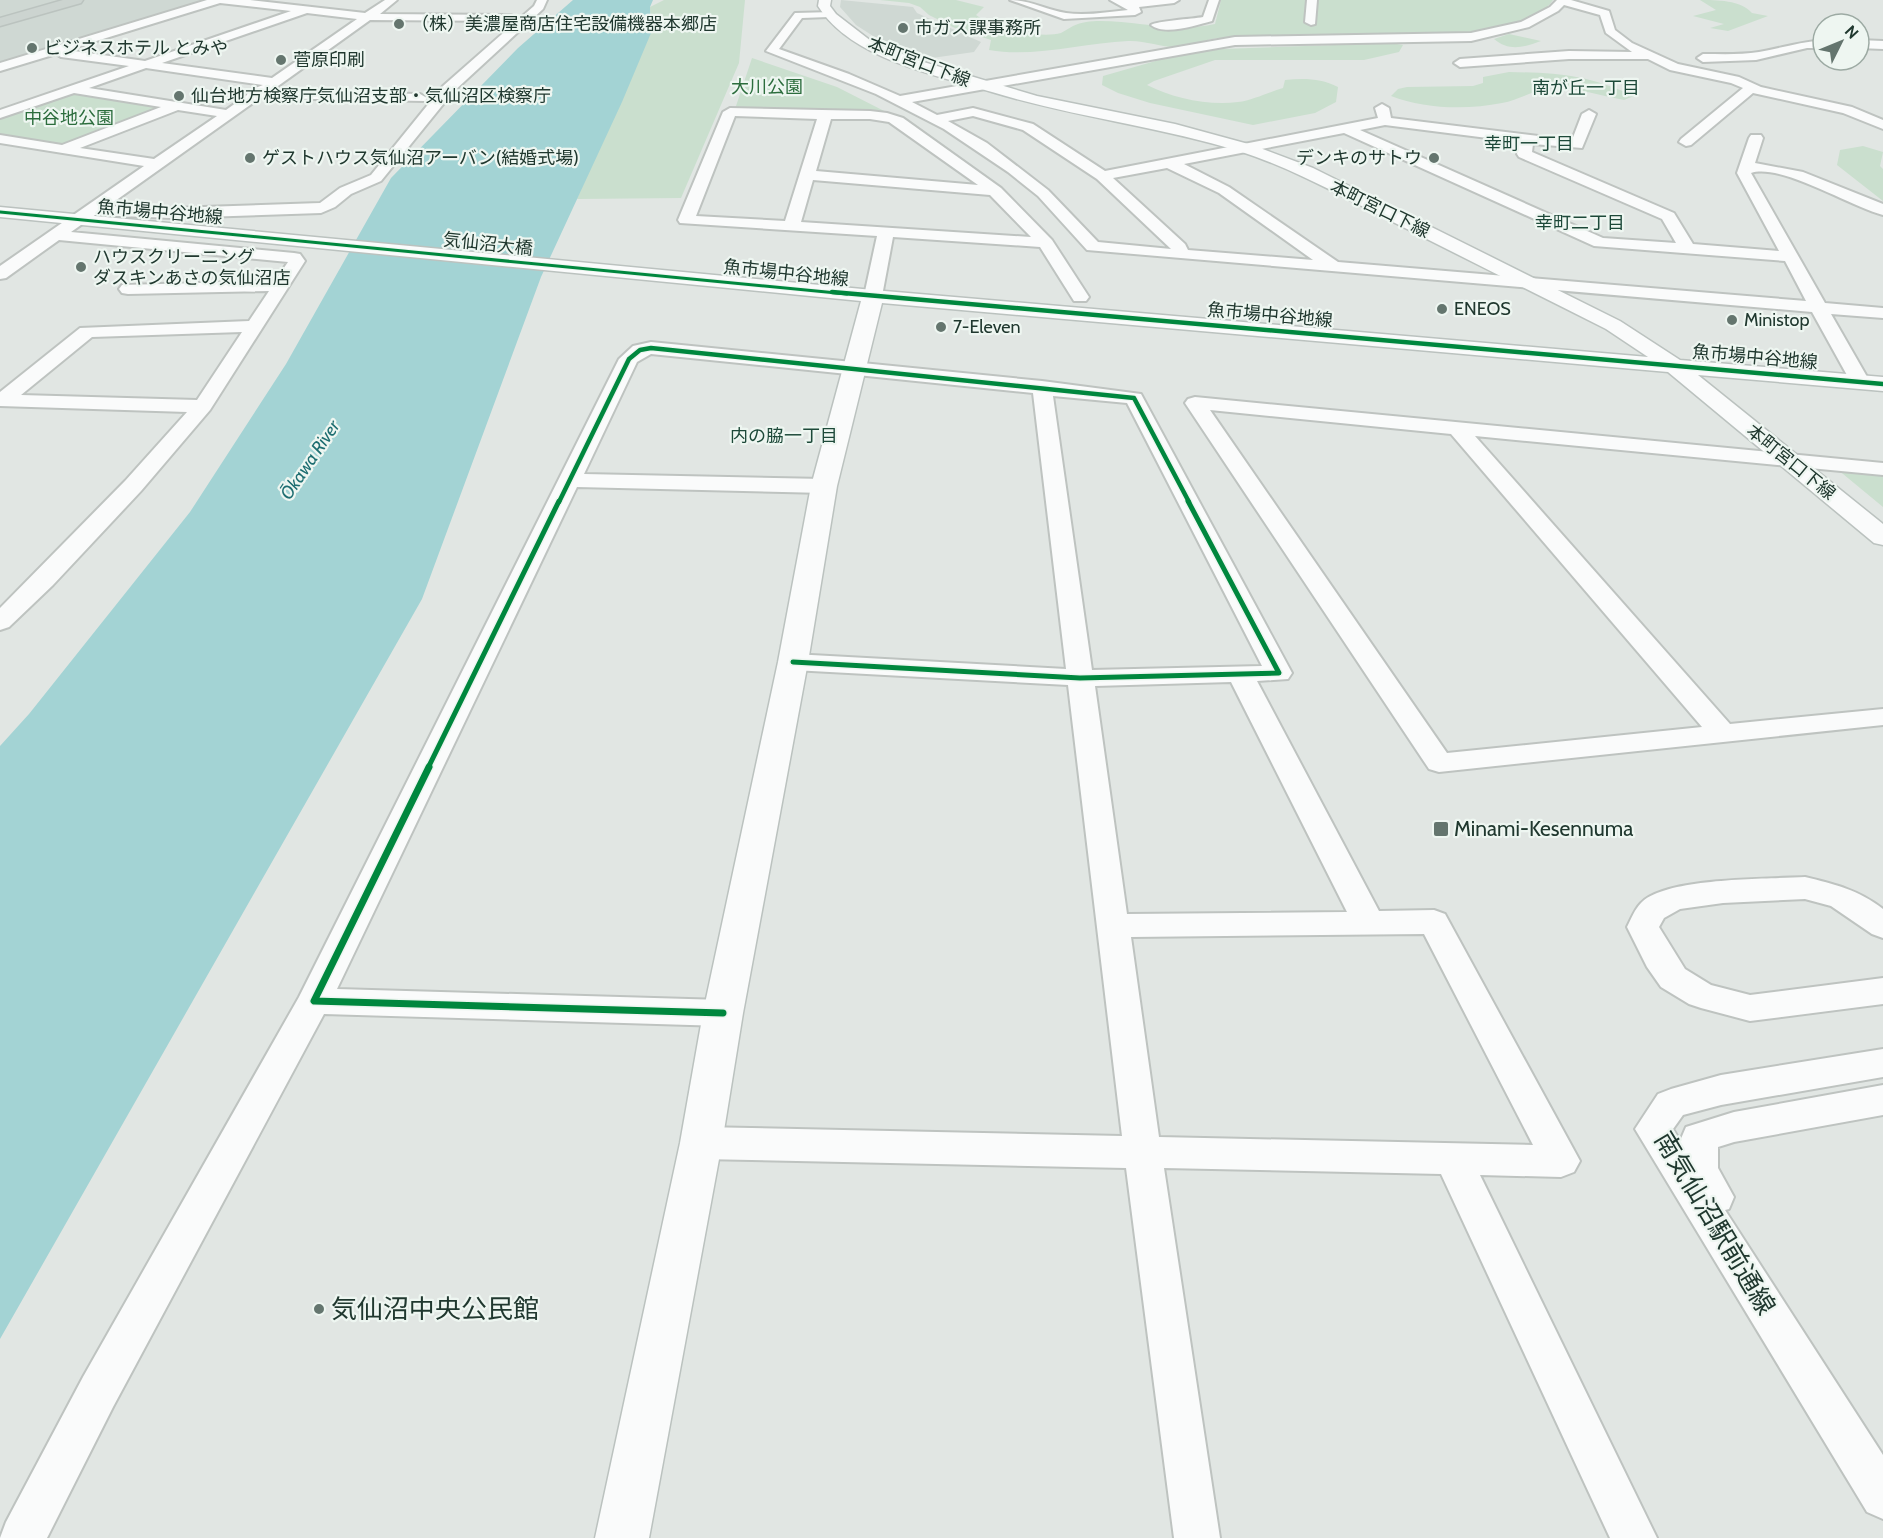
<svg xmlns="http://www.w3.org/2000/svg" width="1883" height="1538" viewBox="0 0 1883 1538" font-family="Cabin,'Noto Sans JP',sans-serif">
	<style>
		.built { fill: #cfd8d3 }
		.green { fill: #cadfce }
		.water { fill: #a3d3d4 }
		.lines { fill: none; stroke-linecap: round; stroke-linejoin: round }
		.street-casing { stroke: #bec3c0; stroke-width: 4 }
		.secondary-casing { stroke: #bbc2bf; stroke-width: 3 }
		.primary-casing { stroke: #bbc3bf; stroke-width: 3 }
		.street { fill: #fafbfb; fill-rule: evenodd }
		.secondary { fill: #fafbfb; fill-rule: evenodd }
		.primary { fill: #ccd4d0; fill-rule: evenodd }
		.cycleway-far3-casing { stroke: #eef6f1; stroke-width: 5 }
		.cycleway-far2-casing { stroke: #eef6f1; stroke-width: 7 }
		.cycleway-far1-casing { stroke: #eef6f1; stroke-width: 8 }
		.cycleway-casing { stroke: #eef6f1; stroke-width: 10 }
		.cycleway-far3 { stroke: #00873e; stroke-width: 3 }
		.cycleway-far2 { stroke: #00873e; stroke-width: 4.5 }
		.cycleway-far1 { stroke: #00873e; stroke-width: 5 }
		.cycleway { stroke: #00873e; stroke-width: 7 }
		.poi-dot { fill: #64756e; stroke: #eef6f1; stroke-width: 2 }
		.labels { text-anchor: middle; stroke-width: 4.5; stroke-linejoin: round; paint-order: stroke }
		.far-poi-label { font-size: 18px; fill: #20382f; stroke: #eef6f1; text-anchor: start }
		.far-street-label { font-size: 18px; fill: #20382f; stroke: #eef6f1 }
		.far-park-label { font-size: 18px; fill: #2c6d3d; stroke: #eef6f1 }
		.far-neighbourhood-label { font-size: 18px; fill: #1d4939; stroke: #eef6f1 }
		.far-water-label { font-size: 18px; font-style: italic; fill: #1e6e71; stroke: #eef6f1 }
		.poi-label { font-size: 21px; fill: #20382f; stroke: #eef6f1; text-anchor: start }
		.near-street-label { font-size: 26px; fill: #20382f; stroke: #eef6f1 }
		.near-poi-label { font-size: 26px; fill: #20382f; stroke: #eef6f1; text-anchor: start }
	</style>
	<rect width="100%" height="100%" fill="#e1e6e3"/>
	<path class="built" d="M 0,0 L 210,0 L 0,65 Z
		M 841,0 L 913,7 L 917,13 L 981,42 L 974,52 L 925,59 L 887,45 L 856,25 L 840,7 Z"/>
	<path class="green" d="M 664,0 L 745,0 L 739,63 L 681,198 L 577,199 L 651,26 L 650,7 Z
		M 880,0 L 956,0 L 984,7 L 976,15 C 994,28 1039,39 1061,33 C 1065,31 1069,28 1073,26 C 1081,22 1091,21 1100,21 C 1139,21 1176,33 1215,24 L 1221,0 L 1553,0 C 1538,22 1491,31 1466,36 L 1220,41 L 1219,38 C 1205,39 1192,46 1178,47 C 1164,48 1144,40 1128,41 C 1083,43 1033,58 989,50 L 991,40 L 955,28 L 929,15 L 920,7 L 909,3 Z
		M 1700,0 C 1717,0 1741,0 1752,13 L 1768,16 L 1728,31 L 1710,28 L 1724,24 L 1693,16 L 1716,10 Z
		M 1509,34 L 1541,41 C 1525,47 1509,52 1494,39 Z
		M 1391,43 L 1403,45 L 1399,52 L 1364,60 L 1215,60 L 1154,81 L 1147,85 C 1172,98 1209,106 1238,102 C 1253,100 1269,92 1283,88 L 1285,80 C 1303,78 1321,78 1338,87 L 1336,102 L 1315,113 L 1253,125 L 1150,103 L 1118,93 L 1102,85 L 1103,76 L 1194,50 Z
		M 752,58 L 837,87 L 890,114 L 735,109 Z
		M 1509,72 C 1560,73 1587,75 1634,96 L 1624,100 C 1602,96 1578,88 1555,88 C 1536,88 1520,100 1502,103 C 1467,110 1424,109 1391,96 L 1398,89 L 1407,87 L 1473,86 L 1483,83 L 1483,77 Z
		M 70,90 L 174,107 L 64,148 L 0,138 L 0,115 Z
		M 1863,146 L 1883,152 L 1880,166 L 1883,169 L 1883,201 L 1837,165 L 1840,150 Z
		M 1837,469 L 1883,473 L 1883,507 Z"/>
	<path class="water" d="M 573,0 L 653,0 L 650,7 L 651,33 L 622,102 L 541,277 L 422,599 L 0,1339 L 0,746 L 29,714 L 190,512 L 286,364 L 391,178 L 518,48 Z"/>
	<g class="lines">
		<g class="street-casing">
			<path id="street" d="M 207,0 L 250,0 L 365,13 L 385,0 L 397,0 L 380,14 L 511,15 L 517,18 L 511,21 L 370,20 L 271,91 L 420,94 L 427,98 L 425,101 L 260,98 L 108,206 L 173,208 L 320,203 L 340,188 L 371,175 L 443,86 L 534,6 L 537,0 L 547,0 L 543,9 L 453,92 L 381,181 L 351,194 L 335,207 L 321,213 L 173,218 L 95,215 L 71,232 L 294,253 L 300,254 L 305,261 L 210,410 L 141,491 L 53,585 L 9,627 L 0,630 L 0,608 L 125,481 L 187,412 L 0,406 L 0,392 L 80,328 L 249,321 L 269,291 L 128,294 L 122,293 L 119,289 L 122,285 L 275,281 L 288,262 L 59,240 L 6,278 L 0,279 L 0,266 L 144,166 L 0,143 L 0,135 L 62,145 L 161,107 L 74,93 L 0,118 L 0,110 L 129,66 L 61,57 L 56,54 L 0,71 L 0,63 ZM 220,3 L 291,11 L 145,61 L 67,50 ZM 307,13 L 357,19 L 272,78 L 162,63 ZM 146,68 L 263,85 L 248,91 L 247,95 L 226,110 L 89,88 ZM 178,110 L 217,116 L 154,159 L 80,148 ZM 242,332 L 197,400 L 21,395 L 92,337 Z
				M 1010,0 C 1030,0 1046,10 1066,13 C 1086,16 1108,12 1128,10 L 1110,0 L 1179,0 L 1174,3 L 1139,7 L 1141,12 L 1135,15 L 1064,19 Z
				M 1209,0 L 1219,0 L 1212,21 C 1196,25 1165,36 1151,25 C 1157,21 1192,19 1203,17 Z
				M 1307,0 L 1317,0 L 1315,24 L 1311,25 L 1305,22 Z
				M 1557,0 L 1571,0 L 1609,11 L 1615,30 L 1632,43 L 1678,64 L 1739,77 L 1761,87 L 1852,107 L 1883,120 L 1883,129 L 1843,113 L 1753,93 L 1691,145 L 1686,146 L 1679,142 L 1681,139 L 1743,88 L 1731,83 L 1670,70 L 1648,59 L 1569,59 L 1460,67 L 1454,63 L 1460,59 L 1569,51 L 1632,52 L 1606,33 L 1600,15 L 1564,5 L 1558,11 L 1529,27 L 1471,41 L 1235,45 L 912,102 L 937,115 L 973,108 L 1033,124 L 1105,171 L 1378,118 L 1375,108 L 1382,104 L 1389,108 L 1391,118 L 1572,140 L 1582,114 L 1589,110 L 1596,114 L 1582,148 L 1533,144 L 1532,152 L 1674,213 L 1693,244 L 1779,251 L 1737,173 L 1749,138 L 1751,135 L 1761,135 L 1763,138 L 1755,163 L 1803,172 L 1883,204 L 1883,215 C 1851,207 1781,163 1751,173 L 1825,303 L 1883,308 L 1883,318 L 1831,314 L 1870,382 L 1867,386 L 1853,386 L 1812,312 L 1087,250 L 1038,196 L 1008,172 L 944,129 L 876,94 L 766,51 L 795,13 L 833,12 L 835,14 L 829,17 L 802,18 L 779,49 L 849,74 L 900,96 L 1235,37 L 1471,33 L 1521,22 L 1550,7 ZM 973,116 L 1023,130 L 1097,179 L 1171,249 L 1098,242 L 1048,190 L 987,143 L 948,121 ZM 1385,125 L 1519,142 L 1517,154 L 1519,157 L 1662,219 L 1676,243 L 1603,238 L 1360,130 ZM 1344,133 L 1594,246 L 1785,261 L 1806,301 L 1338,262 L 1229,187 L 1184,164 ZM 1167,168 L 1219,193 L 1313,260 L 1188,250 L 1185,244 L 1113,178 Z
				M 1823,40 L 1823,48 L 1807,48 L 1756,60 L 1703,62 L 1697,58 L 1703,54 C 1721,54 1741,55 1759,52 C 1781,48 1801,42 1823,40 Z
				M 1859,40 L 1883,41 L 1883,49 L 1859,48 Z
				M 730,108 L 870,111 L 887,113 L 903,118 L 1001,188 L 1052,240 L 1089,297 L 1086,301 L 1074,301 L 1040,247 L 893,237 L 882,296 L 879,300 L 867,300 L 864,296 L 877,236 L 680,223 L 678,220 L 723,112 ZM 735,116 L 817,119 L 785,221 L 696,216 ZM 831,119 L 870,119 L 889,122 L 978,185 L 816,171 ZM 813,180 L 990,195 L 1031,237 L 801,222 Z
				M 651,342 L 1042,381 L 1141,394 L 1292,673 L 1288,679 L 1257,681 L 1379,911 L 1434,910 L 1445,914 L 1580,1161 L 1574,1172 L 1561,1177 L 1480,1175 L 1657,1538 L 1610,1538 L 1441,1174 L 1164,1168 L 1220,1538 L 1174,1538 L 1126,1168 L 701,1159 L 688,1154 L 682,1143 L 688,1132 L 701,1127 L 1122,1136 L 1068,685 L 793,670 L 784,668 L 780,662 L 784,656 L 793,654 L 1066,669 L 1033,393 L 651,354 L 637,362 L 584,474 L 824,479 L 832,481 L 835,486 L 832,491 L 824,493 L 577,487 L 337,989 L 723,1000 L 735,1004 L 740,1013 L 735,1022 L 723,1026 L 324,1014 L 113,1407 L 47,1538 L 0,1538 L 6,1522 L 83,1377 L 299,997 L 619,359 L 633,346 ZM 1053,396 L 1127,403 L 1262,666 L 1092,670 ZM 1231,682 L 1347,912 L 1127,914 L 1095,686 ZM 1424,934 L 1533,1145 L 1159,1137 L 1131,937 Z
				M 1195,397 L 1883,463 L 1883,475 L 1475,436 L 1730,724 L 1883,709 L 1883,725 L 1439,772 L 1429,769 L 1185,403 L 1188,399 ZM 1210,410 L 1451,434 L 1702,727 L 1447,753 Z
				M 1805,877 C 1834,884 1859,890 1883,909 L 1883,938 L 1872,934 L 1831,906 L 1805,899 L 1723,903 L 1680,909 L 1664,918 L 1659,927 L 1685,969 L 1711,985 L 1750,995 L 1883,978 L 1883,1004 L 1750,1021 L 1701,1008 L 1689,1004 L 1661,987 L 1647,967 L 1627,927 C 1631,919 1635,909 1641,903 C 1665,877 1770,879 1805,877 Z
				M 1883,1049 L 1883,1077 L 1721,1105 L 1683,1115 L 1673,1129 L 1680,1141 L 1686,1127 L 1734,1112 L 1883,1085 L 1883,1115 L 1734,1142 L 1718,1147 L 1718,1168 L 1734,1197 L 1729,1209 L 1725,1210 L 1883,1455 L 1883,1519 L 1867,1512 L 1635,1129 L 1658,1094 L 1671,1089 L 1721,1075 Z"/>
		</g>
		<g class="secondary-casing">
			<path id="secondary" d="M 819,0 L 831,0 L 830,6 L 836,14 L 871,41 L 917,60 L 1037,96 L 1175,124 L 1252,145 L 1313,168 L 1620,321 L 1680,360 L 1883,377 L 1883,391 L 1698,375 L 1883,524 L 1883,545 L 1874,543 L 1668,372 L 882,303 L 837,486 L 808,662 L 743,1013 L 722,1143 L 649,1538 L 595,1538 L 680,1143 L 703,1013 L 778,662 L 811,486 L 861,301 L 0,217 L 0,207 L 873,290 L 1648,357 L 1606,329 C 1534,293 1463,257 1391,221 C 1342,196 1292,168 1239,151 C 1158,126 1073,117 992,92 C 936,75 851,59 818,6 Z"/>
		</g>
		<g class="primary-casing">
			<path id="primary" d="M 63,0 L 83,0 L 81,3 L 0,26 L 0,18 Z"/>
		</g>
		<use href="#street" class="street"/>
		<use href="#secondary" class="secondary"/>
		<use href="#primary" class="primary"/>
		<g class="cycleway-far3-casing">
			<path id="cycleway-far3" d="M 0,212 L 847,294"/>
		</g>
		<g class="cycleway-far2-casing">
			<path id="cycleway-far2" d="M 832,292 L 1883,384
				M 559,502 L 629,359 L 640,350 L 651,348 L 1134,398 L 1189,502"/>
		</g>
		<g class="cycleway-far1-casing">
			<path id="cycleway-far1" d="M 793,662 L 1080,678 L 1279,673 L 1188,501
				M 428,768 L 559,501"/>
		</g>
		<g class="cycleway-casing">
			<path id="cycleway" d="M 429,767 L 314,1001 L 723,1013"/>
		</g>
		<use href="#cycleway-far3" class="cycleway-far3"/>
		<use href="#cycleway-far2" class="cycleway-far2"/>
		<use href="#cycleway-far1" class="cycleway-far1"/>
		<use href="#cycleway" class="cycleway"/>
	</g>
	<g class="poi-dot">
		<circle cx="399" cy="24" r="6"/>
		<circle cx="903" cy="28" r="6"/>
		<circle cx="32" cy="48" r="6"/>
		<circle cx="281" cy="60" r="6"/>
		<circle cx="179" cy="96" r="6"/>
		<circle cx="250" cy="158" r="6"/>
		<circle cx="1434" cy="158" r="6"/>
		<circle cx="81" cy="267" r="6"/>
		<circle cx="1442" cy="309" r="6"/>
		<circle cx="1732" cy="320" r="6"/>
		<circle cx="941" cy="327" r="6"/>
		<rect x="1433" y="821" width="16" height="16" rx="3"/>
		<circle cx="319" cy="1309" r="6"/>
	</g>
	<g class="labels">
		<g class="far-poi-label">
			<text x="411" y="30">（株）美濃屋商店住宅設備機器本郷店</text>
			<text x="915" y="34">市ガス課事務所</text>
			<text x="44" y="54">ビジネスホテル とみや</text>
			<text x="293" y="66">菅原印刷</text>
			<text x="191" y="102">仙台地方検察庁気仙沼支部・気仙沼区検察庁</text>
			<text x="262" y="164">ゲストハウス気仙沼アーバン(結婚式場)</text>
			<text x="1422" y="164" text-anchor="end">デンキのサトウ</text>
			<text x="93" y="263">ハウスクリーニング<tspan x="93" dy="21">ダスキンあさの気仙沼店</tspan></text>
			<text x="1454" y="315">ENEOS</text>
			<text x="1744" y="326">Ministop</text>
			<text x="953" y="333">7-Eleven</text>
		</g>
		<g class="far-street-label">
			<text transform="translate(919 62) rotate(21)" y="6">本町宮口下線</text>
			<text transform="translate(1380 209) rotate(26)" y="6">本町宮口下線</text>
			<text transform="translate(160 212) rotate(5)" y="6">魚市場中谷地線</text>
			<text transform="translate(488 244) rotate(6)" y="6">気仙沼大橋</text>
			<text transform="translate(786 273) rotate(6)" y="6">魚市場中谷地線</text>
			<text transform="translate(1270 315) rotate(5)" y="6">魚市場中谷地線</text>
			<text transform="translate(1755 357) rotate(5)" y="6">魚市場中谷地線</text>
			<text transform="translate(1791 462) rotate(39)" y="6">本町宮口下線</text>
		</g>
		<g class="far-park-label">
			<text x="767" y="93">大川公園</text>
			<text x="69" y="124">中谷地公園</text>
		</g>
		<g class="far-neighbourhood-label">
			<text x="1586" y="94">南が丘一丁目</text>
			<text x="1529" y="150">幸町一丁目</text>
			<text x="1580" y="229">幸町二丁目</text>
			<text x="784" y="442">内の脇一丁目</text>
		</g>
		<g class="far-water-label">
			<text transform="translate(310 460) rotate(-56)" y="6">Ōkawa River</text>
		</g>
		<g class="poi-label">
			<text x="1454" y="836">Minami-Kesennuma</text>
		</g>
		<g class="near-street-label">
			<text transform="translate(1715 1223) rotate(59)" y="9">南気仙沼駅前通線</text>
		</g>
		<g class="near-poi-label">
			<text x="331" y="1318">気仙沼中央公民館</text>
		</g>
	</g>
	<g transform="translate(1841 42) rotate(47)"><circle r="28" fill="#eef6f1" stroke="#9caaa3" stroke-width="1.5"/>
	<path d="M0-4.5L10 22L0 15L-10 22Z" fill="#64756e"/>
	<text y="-9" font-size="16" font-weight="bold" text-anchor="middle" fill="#20382f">N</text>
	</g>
</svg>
